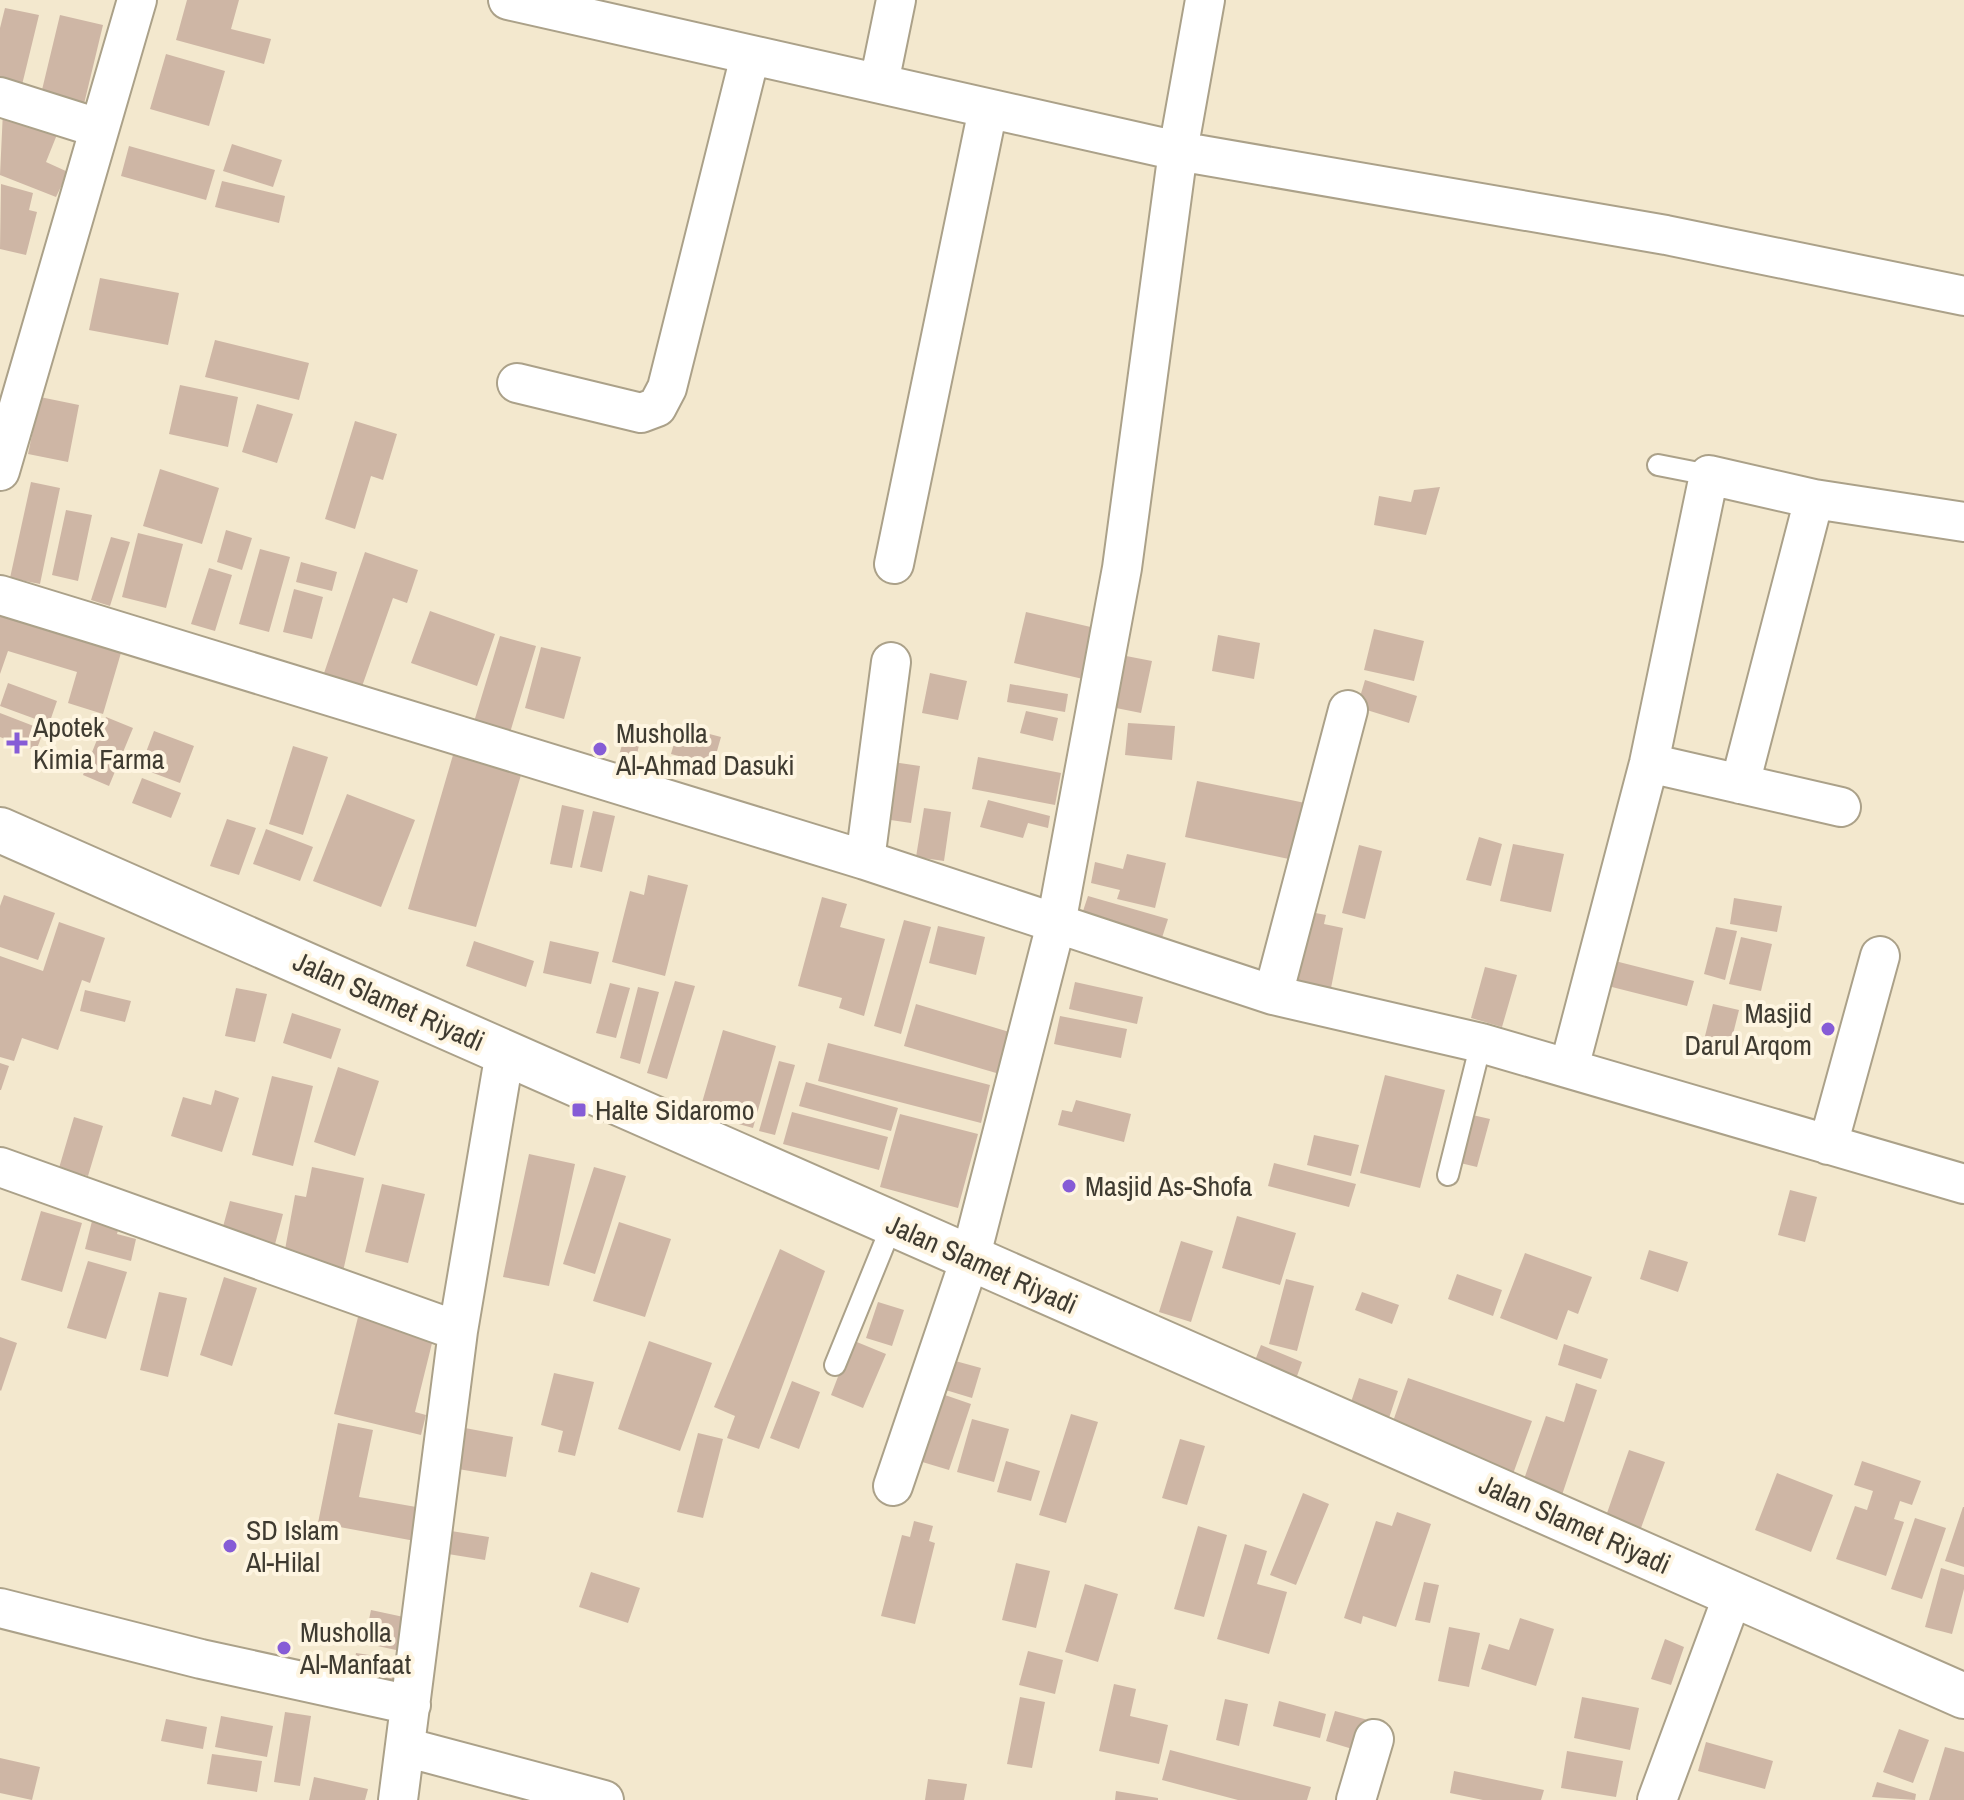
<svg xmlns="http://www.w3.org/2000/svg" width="1964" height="1800" viewBox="0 0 1964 1800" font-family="'Archivo Narrow',sans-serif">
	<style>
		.building { fill: #ceb6a5 }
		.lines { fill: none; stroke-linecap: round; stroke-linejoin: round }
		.lane-casing { stroke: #aba189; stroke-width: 24 }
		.street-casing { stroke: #aba189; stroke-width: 42 }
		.primary-casing { stroke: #aba189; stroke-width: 48 }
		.lane { stroke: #fff; stroke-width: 20 }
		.street { stroke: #fff; stroke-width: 38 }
		.primary { stroke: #fff; stroke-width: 44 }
		.poi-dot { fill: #865cd6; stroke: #fef5e1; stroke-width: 3 }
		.labels { text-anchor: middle; stroke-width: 8; stroke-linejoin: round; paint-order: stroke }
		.poi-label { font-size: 28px; fill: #3f3b31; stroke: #fef5e1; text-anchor: start }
		.street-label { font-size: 28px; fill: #3f3b31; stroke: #fef5e1 }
	</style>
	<rect width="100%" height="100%" fill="#f3e8ce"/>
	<path class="building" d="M 187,0 L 239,0 L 231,29 L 271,39 L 264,64 L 176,40 Z
		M 5,8 L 39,15 L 21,89 L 0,84 L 0,28 Z
		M 60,15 L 103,25 L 84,104 L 41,94 Z
		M 166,54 L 225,71 L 209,126 L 150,109 Z
		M 3,111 L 60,127 L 46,162 L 68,172 L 56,197 L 0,175 Z
		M 232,144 L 282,160 L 273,187 L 223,171 Z
		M 129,146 L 215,170 L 206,200 L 121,176 Z
		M 222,181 L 285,196 L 279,223 L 215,207 Z
		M 1,184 L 33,193 L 29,210 L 37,212 L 26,255 L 0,249 Z
		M 100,278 L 179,293 L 168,345 L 89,330 Z
		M 215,340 L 309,363 L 299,400 L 205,377 Z
		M 180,385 L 238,397 L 228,447 L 169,434 Z
		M 40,397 L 79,405 L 68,462 L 28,454 Z
		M 257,404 L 293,414 L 277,463 L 242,452 Z
		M 355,421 L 397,434 L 383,480 L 371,476 L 355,529 L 325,519 Z
		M 160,469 L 219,488 L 202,544 L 143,526 Z
		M 31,482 L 60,488 L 40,584 L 10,578 Z
		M 1440,487 L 1426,535 L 1374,525 L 1379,496 L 1411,502 L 1414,490 Z
		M 66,510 L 92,515 L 78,581 L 52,575 Z
		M 226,530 L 252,538 L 242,570 L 217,562 Z
		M 138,533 L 183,544 L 166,608 L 122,597 Z
		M 111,537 L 130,542 L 110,606 L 91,600 Z
		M 260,549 L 290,557 L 269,632 L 239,624 Z
		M 365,552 L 418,570 L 407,603 L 393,598 L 359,695 L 321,682 Z
		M 301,562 L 337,572 L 332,591 L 296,582 Z
		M 209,568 L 232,575 L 215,631 L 191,624 Z
		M 294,589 L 323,597 L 312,639 L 283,632 Z
		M 0,610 L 123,646 L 103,714 L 68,703 L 77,672 L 8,651 L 0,674 Z
		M 430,611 L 495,634 L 477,686 L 411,663 Z
		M 1026,612 L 1095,628 L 1083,679 L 1014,663 Z
		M 1374,629 L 1424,641 L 1414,681 L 1364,670 Z
		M 1218,635 L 1260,643 L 1254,679 L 1212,671 Z
		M 500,636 L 536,646 L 509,736 L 473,725 Z
		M 541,647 L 581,657 L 564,719 L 525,708 Z
		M 1121,655 L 1152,661 L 1141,713 L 1111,707 Z
		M 930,673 L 967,681 L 958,720 L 922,713 Z
		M 1365,680 L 1417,696 L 1409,723 L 1357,707 Z
		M 8,683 L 57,701 L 49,724 L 0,706 Z
		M 1010,684 L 1068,694 L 1065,712 L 1007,702 Z
		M 1026,711 L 1058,718 L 1053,741 L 1020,733 Z
		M 0,713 L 44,730 L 36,751 L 0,737 Z
		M 106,717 L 133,728 L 109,786 L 83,775 Z
		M 1128,723 L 1175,726 L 1172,760 L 1125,755 Z
		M 679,726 L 721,737 L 713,765 L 671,754 Z
		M 154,731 L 194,746 L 180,783 L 140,768 Z
		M 624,737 L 640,741 L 633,771 L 616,767 Z
		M 293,746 L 328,757 L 303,835 L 269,824 Z
		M 453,755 L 521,775 L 476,927 L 408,909 Z
		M 978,757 L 1061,773 L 1055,805 L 972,789 Z
		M 886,761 L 920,766 L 911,823 L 877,818 Z
		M 142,778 L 181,793 L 171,818 L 132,803 Z
		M 1197,781 L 1315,805 L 1303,862 L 1185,837 Z
		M 347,794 L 415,820 L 381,907 L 313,881 Z
		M 988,800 L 1050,816 L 1048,828 L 1028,823 L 1023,838 L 980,827 Z
		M 562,805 L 584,810 L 572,868 L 550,864 Z
		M 924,808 L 951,812 L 944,861 L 916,857 Z
		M 593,811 L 615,816 L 602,872 L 580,867 Z
		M 227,819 L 256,828 L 239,875 L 210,866 Z
		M 266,829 L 313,847 L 300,881 L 253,864 Z
		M 1479,837 L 1502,844 L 1491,886 L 1466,880 Z
		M 1513,844 L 1564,854 L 1551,912 L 1500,901 Z
		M 1359,845 L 1382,851 L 1365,919 L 1342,913 Z
		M 1127,854 L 1166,863 L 1155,908 L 1117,899 L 1120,890 L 1091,883 L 1095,862 L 1123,869 Z
		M 648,875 L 688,885 L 665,976 L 612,962 L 630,891 L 644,895 Z
		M 4,895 L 55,913 L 38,960 L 0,947 L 0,906 Z
		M 1088,896 L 1168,919 L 1160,944 L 1080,920 Z
		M 822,897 L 847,904 L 840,927 L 885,939 L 864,1016 L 839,1008 L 842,998 L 798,986 Z
		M 1734,898 L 1782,906 L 1777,932 L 1730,924 Z
		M 1305,911 L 1326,915 L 1324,924 L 1343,928 L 1330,993 L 1290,986 Z
		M 904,920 L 931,927 L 901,1034 L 874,1026 Z
		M 59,922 L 105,938 L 90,983 L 82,980 L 58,1050 L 22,1038 L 14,1061 L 0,1057 L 0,956 L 43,971 Z
		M 938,926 L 985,937 L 976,975 L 929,963 Z
		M 1716,927 L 1737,931 L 1725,980 L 1704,974 Z
		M 1741,937 L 1772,944 L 1761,991 L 1729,984 Z
		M 474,941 L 534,961 L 526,987 L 466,966 Z
		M 550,941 L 599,952 L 591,984 L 543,973 Z
		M 1615,961 L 1694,981 L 1687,1006 L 1608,986 Z
		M 1485,967 L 1517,975 L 1502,1027 L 1471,1018 Z
		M 675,981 L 695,986 L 667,1079 L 647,1073 Z
		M 1075,982 L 1143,997 L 1137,1024 L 1069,1009 Z
		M 610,983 L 630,988 L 616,1038 L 596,1033 Z
		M 638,987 L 659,992 L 640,1064 L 620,1058 Z
		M 236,988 L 267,994 L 255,1042 L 225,1036 Z
		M 85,990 L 131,1001 L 125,1022 L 80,1011 Z
		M 916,1004 L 1016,1034 L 1003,1075 L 904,1046 Z
		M 1713,1004 L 1739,1010 L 1730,1046 L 1704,1040 Z
		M 292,1013 L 341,1029 L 331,1059 L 283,1043 Z
		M 1060,1016 L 1127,1029 L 1121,1058 L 1054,1044 Z
		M 723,1030 L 776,1046 L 753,1128 L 699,1113 Z
		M 828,1043 L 990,1085 L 981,1123 L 818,1081 Z
		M 779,1061 L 795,1065 L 775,1135 L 759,1131 Z
		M 0,1063 L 9,1066 L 1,1090 L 0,1090 Z
		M 338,1067 L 379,1081 L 355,1156 L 314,1142 Z
		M 1385,1075 L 1445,1090 L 1420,1188 L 1360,1173 Z
		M 272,1076 L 313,1086 L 293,1166 L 252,1155 Z
		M 806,1082 L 898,1108 L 891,1131 L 799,1106 Z
		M 215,1090 L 239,1098 L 222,1152 L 171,1136 L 183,1097 L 211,1105 Z
		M 1076,1100 L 1131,1114 L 1124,1142 L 1058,1125 L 1062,1110 L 1072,1112 Z
		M 792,1112 L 888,1137 L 879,1170 L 783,1144 Z
		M 900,1114 L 978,1134 L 958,1208 L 880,1187 Z
		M 1468,1114 L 1490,1119 L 1477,1167 L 1456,1162 Z
		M 74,1117 L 103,1126 L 88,1176 L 59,1168 Z
		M 1314,1135 L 1359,1145 L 1351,1176 L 1307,1165 Z
		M 529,1154 L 575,1164 L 549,1286 L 503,1277 Z
		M 1274,1163 L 1356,1184 L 1349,1207 L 1268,1186 Z
		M 312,1167 L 364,1178 L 342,1276 L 284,1255 L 295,1195 L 306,1197 Z
		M 594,1167 L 626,1176 L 595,1274 L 563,1264 Z
		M 382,1184 L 425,1194 L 408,1263 L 365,1252 Z
		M 1790,1190 L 1817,1197 L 1805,1242 L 1778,1235 Z
		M 230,1201 L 283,1214 L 274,1248 L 221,1234 Z
		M 95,1209 L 122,1215 L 117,1234 L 136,1239 L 131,1261 L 85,1249 Z
		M 41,1211 L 82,1223 L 62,1292 L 21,1280 Z
		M 1237,1216 L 1296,1233 L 1280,1285 L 1222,1268 Z
		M 619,1222 L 671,1239 L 645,1317 L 593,1301 Z
		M 1181,1241 L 1213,1251 L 1191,1322 L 1159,1312 Z
		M 780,1249 L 825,1271 L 759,1449 L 727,1438 L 735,1416 L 714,1407 Z
		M 1649,1250 L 1688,1262 L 1678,1292 L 1640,1279 Z
		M 1525,1253 L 1592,1277 L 1578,1314 L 1568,1310 L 1557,1340 L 1500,1318 Z
		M 88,1261 L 127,1272 L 106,1339 L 67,1328 Z
		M 1457,1274 L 1502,1290 L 1493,1316 L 1448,1299 Z
		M 224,1277 L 257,1288 L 232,1366 L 200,1355 Z
		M 1286,1279 L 1314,1286 L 1297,1351 L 1269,1344 Z
		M 159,1292 L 187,1298 L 168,1377 L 140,1370 Z
		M 1362,1292 L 1399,1305 L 1392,1324 L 1355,1310 Z
		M 878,1302 L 904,1310 L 892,1346 L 866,1338 Z
		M 359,1313 L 435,1331 L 415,1412 L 426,1415 L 421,1435 L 334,1414 Z
		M 0,1337 L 17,1343 L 1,1391 L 0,1390 Z
		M 852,1340 L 886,1354 L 863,1408 L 831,1395 Z
		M 649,1341 L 712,1363 L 680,1451 L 618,1429 Z
		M 1564,1344 L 1608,1359 L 1601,1379 L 1558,1365 Z
		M 1261,1345 L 1302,1362 L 1296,1379 L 1254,1363 Z
		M 948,1359 L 981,1368 L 972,1398 L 939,1388 Z
		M 554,1373 L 594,1382 L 575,1456 L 558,1452 L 563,1431 L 541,1425 Z
		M 1359,1378 L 1398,1391 L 1387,1424 L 1348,1411 Z
		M 1408,1378 L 1532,1421 L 1513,1474 L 1389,1433 Z
		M 792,1381 L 820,1392 L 799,1449 L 770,1438 Z
		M 1576,1383 L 1597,1390 L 1562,1495 L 1523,1482 L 1546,1416 L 1564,1422 Z
		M 942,1394 L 971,1404 L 949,1470 L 919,1461 Z
		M 1071,1414 L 1098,1422 L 1066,1523 L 1039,1515 Z
		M 972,1419 L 1009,1429 L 994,1482 L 957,1472 Z
		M 338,1423 L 373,1430 L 359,1497 L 422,1508 L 415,1541 L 318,1523 Z
		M 465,1428 L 513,1437 L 506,1477 L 458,1469 Z
		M 698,1433 L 723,1439 L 703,1518 L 677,1512 Z
		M 1180,1439 L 1205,1446 L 1187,1505 L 1162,1498 Z
		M 1629,1450 L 1665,1462 L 1641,1528 L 1606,1516 Z
		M 1006,1461 L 1040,1471 L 1031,1501 L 997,1492 Z
		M 1862,1461 L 1921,1481 L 1912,1505 L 1900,1501 L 1894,1519 L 1904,1522 L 1886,1576 L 1836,1559 L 1855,1506 L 1867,1510 L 1873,1491 L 1854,1485 Z
		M 1777,1473 L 1833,1495 L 1811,1552 L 1755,1530 Z
		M 1303,1493 L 1329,1504 L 1296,1585 L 1270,1575 Z
		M 1963,1507 L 1964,1507 L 1964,1567 L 1945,1561 Z
		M 1397,1512 L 1431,1524 L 1396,1627 L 1363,1616 L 1361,1624 L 1344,1618 L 1376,1521 L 1392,1526 Z
		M 1915,1518 L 1946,1528 L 1922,1599 L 1891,1589 Z
		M 914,1521 L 933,1526 L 929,1541 L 935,1543 L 915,1624 L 881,1616 L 902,1535 L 910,1537 Z
		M 1198,1526 L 1227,1535 L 1204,1617 L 1174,1609 Z
		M 451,1531 L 489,1537 L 485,1560 L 448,1554 Z
		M 1245,1544 L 1267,1551 L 1257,1584 L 1287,1592 L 1269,1654 L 1217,1639 Z
		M 1016,1563 L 1050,1571 L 1036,1628 L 1002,1620 Z
		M 1941,1568 L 1964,1575 L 1964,1589 L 1952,1634 L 1925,1627 Z
		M 591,1572 L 640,1588 L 628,1623 L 579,1607 Z
		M 1424,1582 L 1439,1585 L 1430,1623 L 1415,1620 Z
		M 1085,1584 L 1118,1594 L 1098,1662 L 1065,1652 Z
		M 371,1610 L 413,1619 L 405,1652 L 364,1643 Z
		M 1520,1618 L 1554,1629 L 1536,1686 L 1481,1669 L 1489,1644 L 1509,1650 Z
		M 1449,1627 L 1480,1633 L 1469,1687 L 1438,1681 Z
		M 1665,1639 L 1684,1647 L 1671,1685 L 1651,1679 Z
		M 1028,1651 L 1063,1660 L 1055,1694 L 1019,1685 Z
		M 356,1653 L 403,1660 L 399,1687 L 352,1679 Z
		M 1114,1684 L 1136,1689 L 1130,1716 L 1168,1725 L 1159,1764 L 1099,1751 Z
		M 1020,1697 L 1045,1702 L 1032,1768 L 1007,1764 Z
		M 1582,1697 L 1639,1708 L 1630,1750 L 1574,1738 Z
		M 1225,1699 L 1248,1704 L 1239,1746 L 1216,1740 Z
		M 1279,1701 L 1326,1714 L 1320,1738 L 1273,1726 Z
		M 1335,1711 L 1368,1720 L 1359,1751 L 1326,1741 Z
		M 285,1712 L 311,1716 L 300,1786 L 274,1782 Z
		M 221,1716 L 273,1726 L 267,1757 L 215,1747 Z
		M 166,1719 L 207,1727 L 203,1749 L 161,1741 Z
		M 1899,1729 L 1929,1740 L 1913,1783 L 1883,1772 Z
		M 1706,1742 L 1773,1761 L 1765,1789 L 1698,1771 Z
		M 1945,1747 L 1964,1752 L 1964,1800 L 1929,1800 Z
		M 1170,1750 L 1311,1787 L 1307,1800 L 1238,1800 L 1162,1780 Z
		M 1567,1751 L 1623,1761 L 1616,1797 L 1561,1788 Z
		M 212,1754 L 262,1761 L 257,1792 L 207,1784 Z
		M 0,1758 L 40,1767 L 32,1800 L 0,1793 Z
		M 1454,1771 L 1544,1790 L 1541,1800 L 1483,1800 L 1450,1793 Z
		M 314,1777 L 368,1789 L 365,1800 L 309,1800 Z
		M 928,1779 L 967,1784 L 964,1800 L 925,1800 Z
		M 1877,1782 L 1916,1794 L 1915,1800 L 1872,1797 Z
		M 1116,1791 L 1158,1798 L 1158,1800 L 1115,1800 Z"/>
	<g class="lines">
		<g class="lane-casing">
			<path id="lane" d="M 1658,465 L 1709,475
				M 1448,1175 L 1481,1043
				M 835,1365 L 892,1225"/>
		</g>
		<g class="street-casing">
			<path id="street" d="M 508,0 L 1178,151 L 1666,235 L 1964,296
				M 879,83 L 896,0
				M 0,97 L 98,128
				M 517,383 L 641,413 L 657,407 L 667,388 L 750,56
				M 0,471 L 137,0
				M 894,564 L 988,109
				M 0,595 L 865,860 L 1273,995 L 1481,1043 L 1964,1184
				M 1649,763 L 1841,807
				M 1740,784 L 1814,499 L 1964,522
				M 865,860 L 891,662
				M 1273,995 L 1348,710
				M 1569,1068 L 1649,763 L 1709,475 L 1814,499
				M 1828,1145 L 1880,956
				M 0,1167 L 458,1331
				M 893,1486 L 970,1259 L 1056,924 L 1122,568 L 1178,151 L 1205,0
				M 0,1608 L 201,1659 L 411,1705
				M 405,1747 L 604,1800
				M 398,1800 L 458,1331 L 505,1052
				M 1356,1800 L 1374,1739
				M 1657,1800 L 1733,1595"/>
		</g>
		<g class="primary-casing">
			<path id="primary" d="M 0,830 L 1964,1696"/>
		</g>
		<use href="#lane" class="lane"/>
		<use href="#street" class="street"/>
		<use href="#primary" class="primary"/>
	</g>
	<g class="poi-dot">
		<path d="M13 731h8v8h8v8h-8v8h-8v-8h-8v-8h8z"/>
		<circle cx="600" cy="749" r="8"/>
		<circle cx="1828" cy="1029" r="8"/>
		<rect x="571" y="1102" width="16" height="16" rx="4"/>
		<circle cx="1069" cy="1186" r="8"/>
		<circle cx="230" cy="1546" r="8"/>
		<circle cx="284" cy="1648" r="8"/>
	</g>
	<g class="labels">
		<g class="poi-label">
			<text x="33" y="737">Apotek<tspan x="33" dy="32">Kimia Farma</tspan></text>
			<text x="616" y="743">Musholla<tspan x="616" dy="32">Al-Ahmad Dasuki</tspan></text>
			<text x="1812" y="1023" text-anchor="end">Masjid<tspan x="1812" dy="32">Darul Arqom</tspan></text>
			<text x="595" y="1120">Halte Sidaromo</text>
			<text x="1085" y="1196">Masjid As-Shofa</text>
			<text x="246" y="1540">SD Islam<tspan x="246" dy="32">Al-Hilal</tspan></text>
			<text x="300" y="1642">Musholla<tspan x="300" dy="32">Al-Manfaat</tspan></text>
		</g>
		<g class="street-label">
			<text transform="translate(389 1001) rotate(24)" y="10">Jalan Slamet Riyadi</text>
			<text transform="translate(982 1264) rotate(24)" y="10">Jalan Slamet Riyadi</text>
			<text transform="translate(1575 1524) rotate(24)" y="10">Jalan Slamet Riyadi</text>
		</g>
	</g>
</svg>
